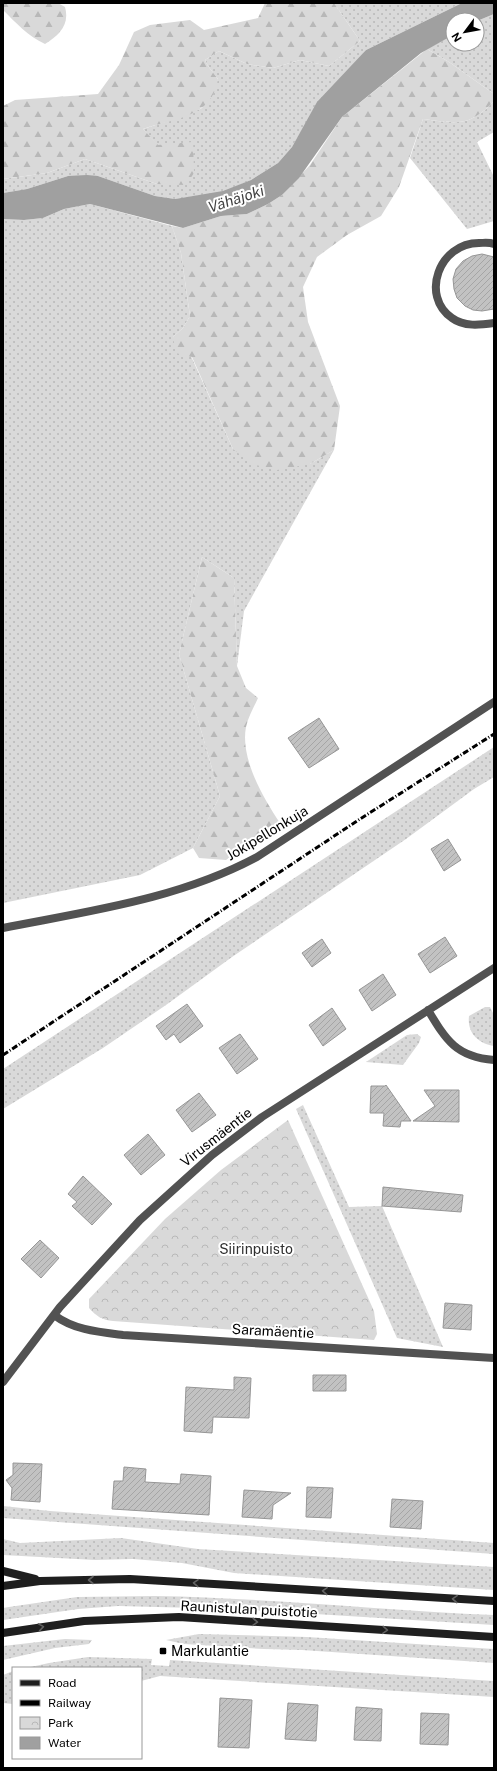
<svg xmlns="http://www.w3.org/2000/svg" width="497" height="1771" viewBox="0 0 497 1771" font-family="'Public Sans',sans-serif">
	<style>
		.grass { fill: url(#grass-dots) }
		.forest { fill: url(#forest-firs) }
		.park { fill: url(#park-crowns) }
		.water { fill: #a0a0a0 }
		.building { fill: url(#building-hatch); stroke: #969696 }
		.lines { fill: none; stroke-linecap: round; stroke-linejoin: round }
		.lane { stroke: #525252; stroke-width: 8 }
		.street { stroke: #525252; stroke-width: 8 }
		.secondary { stroke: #1f1f1f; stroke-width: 8 }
		.rail { stroke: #000; stroke-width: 3; stroke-dasharray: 6 2 1 2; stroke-linecap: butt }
		.oneway { stroke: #626262 }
		.poi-dot { fill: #000; stroke: #fff; stroke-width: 1.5 }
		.labels { text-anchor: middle; stroke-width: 4; stroke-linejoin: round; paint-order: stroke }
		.street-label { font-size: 14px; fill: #000; stroke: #fff }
		.park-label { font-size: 14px; fill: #303030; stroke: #fff }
		.poi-label { font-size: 14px; fill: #000; stroke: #fff; text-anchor: start }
		.water-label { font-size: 15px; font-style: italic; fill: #414141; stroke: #fff }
	</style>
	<defs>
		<pattern id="grass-dots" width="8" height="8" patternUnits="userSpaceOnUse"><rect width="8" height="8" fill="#d9d9d9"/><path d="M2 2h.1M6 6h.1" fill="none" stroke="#b8b8b8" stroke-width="1.8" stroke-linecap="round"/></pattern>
		<pattern id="forest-firs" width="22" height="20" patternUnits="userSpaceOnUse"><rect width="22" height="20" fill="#d9d9d9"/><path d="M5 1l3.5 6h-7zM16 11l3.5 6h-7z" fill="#b8b8b8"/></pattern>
		<pattern id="park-crowns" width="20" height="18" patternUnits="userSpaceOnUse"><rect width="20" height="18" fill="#d9d9d9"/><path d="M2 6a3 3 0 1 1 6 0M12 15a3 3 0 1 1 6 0" fill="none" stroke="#b8b8b8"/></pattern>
		<pattern id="building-hatch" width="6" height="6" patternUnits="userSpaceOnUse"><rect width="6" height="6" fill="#c2c2c2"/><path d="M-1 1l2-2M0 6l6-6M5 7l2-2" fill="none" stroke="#a5a5a5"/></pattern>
	</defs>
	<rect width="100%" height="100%" fill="#fff"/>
	<path class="grass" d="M 334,3 L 462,3 L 366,50 L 302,130 L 292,147 L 278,163 L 251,180 L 223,192 L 175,199 L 155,196 L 98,176 L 68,176 L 27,189 L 3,193 L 3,179 L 47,173 L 85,159 L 157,184 L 158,146 L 143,129 L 184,116 L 202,108 L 218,79 L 208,66 L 205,60 L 219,51 L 247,64 L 273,68 L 300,60 L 329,66 L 360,41 Z
		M 494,14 L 494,94 L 449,62 L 427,49 L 453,35 L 453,44 L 477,44 L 477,21 Z
		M 494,101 L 494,132 L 477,142 L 494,177 L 494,221 L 467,229 L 410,158 L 423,119 C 456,123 469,128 494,101 Z
		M 90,204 L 172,226 L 181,253 L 190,316 L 183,328 L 173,337 L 191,356 L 233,449 L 310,464 L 334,450 L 244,611 L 237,666 L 234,578 L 202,557 L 179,654 L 220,796 L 193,848 L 140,875 L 3,903 L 3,219 L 24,220 L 43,218 L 64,209 Z
		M 494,747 L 494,777 L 474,789 L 406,839 L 232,957 L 166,1005 L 103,1048 L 3,1109 L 3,1069 Z
		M 485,1007 L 490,1007 L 494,1015 L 494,1046 C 478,1043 467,1033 469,1016 Z
		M 417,1034 L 421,1037 L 419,1043 L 403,1065 L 366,1062 L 407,1035 Z
		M 303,1105 L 349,1207 L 382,1206 L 443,1347 L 397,1338 L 296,1109 Z
		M 3,1506 L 50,1511 L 494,1543 L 494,1554 L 3,1518 Z
		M 121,1538 L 198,1549 L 494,1567 L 494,1590 L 234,1573 L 182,1563 L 133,1559 L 95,1560 L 3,1555 L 3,1539 L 20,1543 Z
		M 155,1596 C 268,1598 381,1610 494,1615 L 494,1625 L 235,1609 L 118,1606 L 78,1609 L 3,1620 L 3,1608 L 9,1607 L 77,1597 Z
		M 199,1634 L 307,1637 L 494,1649 L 494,1663 L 302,1650 L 264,1649 L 184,1644 L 166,1640 Z
		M 65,1639 L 92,1640 L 89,1644 L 55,1648 L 3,1660 L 3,1646 Z
		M 88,1657 L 152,1659 L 151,1665 L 169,1666 L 170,1660 L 494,1681 L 494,1697 L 160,1676 L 141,1681 L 141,1668 L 26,1668 L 49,1663 Z
		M 13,1671 L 13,1704 L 3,1703 L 3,1675 Z"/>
	<path class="forest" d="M 3,3 L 58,3 L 65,7 C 70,25 59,35 45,44 C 28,36 16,23 3,10 Z
		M 265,3 L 334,3 L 360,41 L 329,66 L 300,60 L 273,68 L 247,64 L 219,51 L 205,60 L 208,66 L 218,79 C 212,118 174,118 143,129 L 158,145 L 193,142 L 194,173 L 186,185 L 157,184 L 85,159 L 47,173 L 3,179 L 3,106 L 15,100 L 98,94 L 119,65 L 134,32 L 150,25 L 190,20 L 204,30 L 258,18 Z
		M 427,49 L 449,62 L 494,94 L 494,101 C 469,128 456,123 423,119 L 399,187 L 381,216 L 347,235 L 317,257 L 303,287 L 308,322 L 340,406 L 334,450 L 310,464 L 277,470 L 252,464 L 233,449 L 192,357 L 176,353 L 173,337 L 183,328 L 190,316 L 181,253 L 172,226 L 183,228 L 221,216 L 247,214 L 268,204 L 282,195 L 310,165 L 342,117 Z
		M 202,557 L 234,578 L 237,666 L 246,688 L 258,698 C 254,707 248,717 246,727 C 240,758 263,798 280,823 L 226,860 L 199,858 L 193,848 L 220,796 L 179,654 Z"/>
	<path class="park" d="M 288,1120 L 374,1311 L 377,1334 L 374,1340 L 113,1321 C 102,1320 96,1316 89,1308 L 89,1299 L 165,1219 L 221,1170 Z"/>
	<path class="water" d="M 462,3 L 494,3 L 494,14 L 477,21 L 477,20 L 453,20 L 453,35 L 421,53 L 342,117 L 299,178 L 282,195 L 268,204 L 247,214 L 221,216 L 183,228 L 90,204 L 64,209 L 43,218 L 24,220 L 3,219 L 3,193 L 27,189 L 68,176 L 87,175 L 98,176 L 155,196 L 175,199 L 223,191 L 251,180 L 278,163 L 292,147 L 317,102 L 366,50 Z"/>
	<path class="building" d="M 482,254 L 494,257 L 494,309 L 482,311 L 473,310 L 465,306 L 457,298 L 454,289 L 453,279 L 456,269 L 463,261 L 472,256 Z
		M 319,718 L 339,749 L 309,768 L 288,738 Z
		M 448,839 L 461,860 L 444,871 L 431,849 Z
		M 445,937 L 457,956 L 430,973 L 418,954 Z
		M 322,939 L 331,953 L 312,967 L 302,953 Z
		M 383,974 L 396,995 L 372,1011 L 359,990 Z
		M 187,1004 L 203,1026 L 180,1043 L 174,1034 L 166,1040 L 156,1026 Z
		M 332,1008 L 346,1029 L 323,1046 L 309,1025 Z
		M 240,1034 L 258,1059 L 237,1074 L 219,1048 Z
		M 386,1085 L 411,1121 L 401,1121 L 400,1127 L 383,1126 L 384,1113 L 370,1113 L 371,1086 L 385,1086 Z
		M 424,1090 L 459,1090 L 459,1122 L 413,1121 L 435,1106 Z
		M 199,1093 L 216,1115 L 192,1132 L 176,1110 Z
		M 148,1134 L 165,1155 L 141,1175 L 124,1155 Z
		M 83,1176 L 112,1204 L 92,1225 L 72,1206 L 77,1202 L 68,1194 Z
		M 383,1187 L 463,1195 L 461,1212 L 382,1206 Z
		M 40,1240 L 59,1258 L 41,1278 L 21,1259 Z
		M 445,1303 L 472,1305 L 471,1330 L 443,1328 Z
		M 313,1375 L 346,1375 L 346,1391 L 313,1391 Z
		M 234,1377 L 251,1378 L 249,1418 L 213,1417 L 212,1433 L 184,1431 L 186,1387 L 234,1390 Z
		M 13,1463 L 42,1464 L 40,1502 L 11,1500 L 12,1488 L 6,1480 L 13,1475 Z
		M 124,1467 L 146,1469 L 145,1482 L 180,1484 L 181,1474 L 211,1476 L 209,1515 L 112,1509 L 114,1481 L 123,1481 Z
		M 307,1487 L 333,1488 L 331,1518 L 306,1517 Z
		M 244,1490 L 291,1493 L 273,1505 L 272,1519 L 242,1517 Z
		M 392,1499 L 423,1501 L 421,1529 L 390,1527 Z
		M 220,1698 L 252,1700 L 249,1748 L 218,1747 Z
		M 288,1703 L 318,1705 L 316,1741 L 285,1739 Z
		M 356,1707 L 382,1709 L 381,1741 L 354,1740 Z
		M 421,1713 L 449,1714 L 448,1745 L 420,1744 Z"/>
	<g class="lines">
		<path class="lane" d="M 494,244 C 489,242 484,243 479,243 C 439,243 420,296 452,318 C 464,327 480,325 494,323"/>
		<path class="street" d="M 3,928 C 89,911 179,899 257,857 L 494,702
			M 428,1010 C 446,1040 456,1057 494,1060
			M 54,1315 C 74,1330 98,1332 123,1335 L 494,1358
			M 3,1382 L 60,1307 L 140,1220 L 212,1155 L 262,1117 L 494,968"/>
		<path class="secondary" d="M 3,1571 L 35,1579
			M 3,1586 L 40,1581 L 130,1579 L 494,1601
			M 3,1633 L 84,1621 L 179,1617 L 494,1637"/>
		<path class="rail" d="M 3,1055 L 360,819 L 494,734"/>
	</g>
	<defs><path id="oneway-chevron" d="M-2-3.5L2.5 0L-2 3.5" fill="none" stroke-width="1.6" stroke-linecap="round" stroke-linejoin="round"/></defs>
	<g class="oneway">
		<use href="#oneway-chevron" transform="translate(91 1580) rotate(180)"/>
		<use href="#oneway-chevron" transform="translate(196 1583) rotate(-177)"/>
		<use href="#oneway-chevron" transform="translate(325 1591) rotate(-177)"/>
		<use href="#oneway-chevron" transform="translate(455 1599) rotate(-177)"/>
		<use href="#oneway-chevron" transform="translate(255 1622) rotate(4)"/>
		<use href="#oneway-chevron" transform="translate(41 1627) rotate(-9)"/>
		<use href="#oneway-chevron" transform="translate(385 1630) rotate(4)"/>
	</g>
	<rect class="poi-dot" x="159" y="1647" width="8" height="8" rx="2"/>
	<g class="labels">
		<g class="street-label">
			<text transform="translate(267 833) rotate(-31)" y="5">Jokipellonkuja</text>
			<text transform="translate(216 1137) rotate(-38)" y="5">Virusmäentie</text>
			<text transform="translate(273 1331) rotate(3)" y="5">Saramäentie</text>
			<text transform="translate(249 1609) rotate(3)" y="5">Raunistulan puistotie</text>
		</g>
		<g class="park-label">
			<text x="256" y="1254">Siirinpuisto</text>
		</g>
		<g class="poi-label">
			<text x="171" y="1656">Markulantie</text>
		</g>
		<g class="water-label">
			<text transform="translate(236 199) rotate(-18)" y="5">Vähäjoki</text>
		</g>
	</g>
	<rect width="497" height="1771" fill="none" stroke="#000000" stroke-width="8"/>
	<rect x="12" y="1667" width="130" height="92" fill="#ffffff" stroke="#999999"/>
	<rect x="20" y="1680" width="20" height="6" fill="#1f1f1f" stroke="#999999"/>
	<text x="48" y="1687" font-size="12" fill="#000000">Road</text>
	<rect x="20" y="1700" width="20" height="6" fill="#000000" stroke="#999999"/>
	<text x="48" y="1707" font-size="12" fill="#000000">Railway</text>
	<rect x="20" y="1717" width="20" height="12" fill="url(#park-crowns)" stroke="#999999"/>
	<text x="48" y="1727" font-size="12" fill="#000000">Park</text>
	<rect x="20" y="1737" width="20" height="12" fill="#a0a0a0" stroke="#999999"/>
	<text x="48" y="1747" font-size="12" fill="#000000">Water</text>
	<g transform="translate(465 32) rotate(238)"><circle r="19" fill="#ffffff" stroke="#999999"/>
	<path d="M0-3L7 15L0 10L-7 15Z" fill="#000000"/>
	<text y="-6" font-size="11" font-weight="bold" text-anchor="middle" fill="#000000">N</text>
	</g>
</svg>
